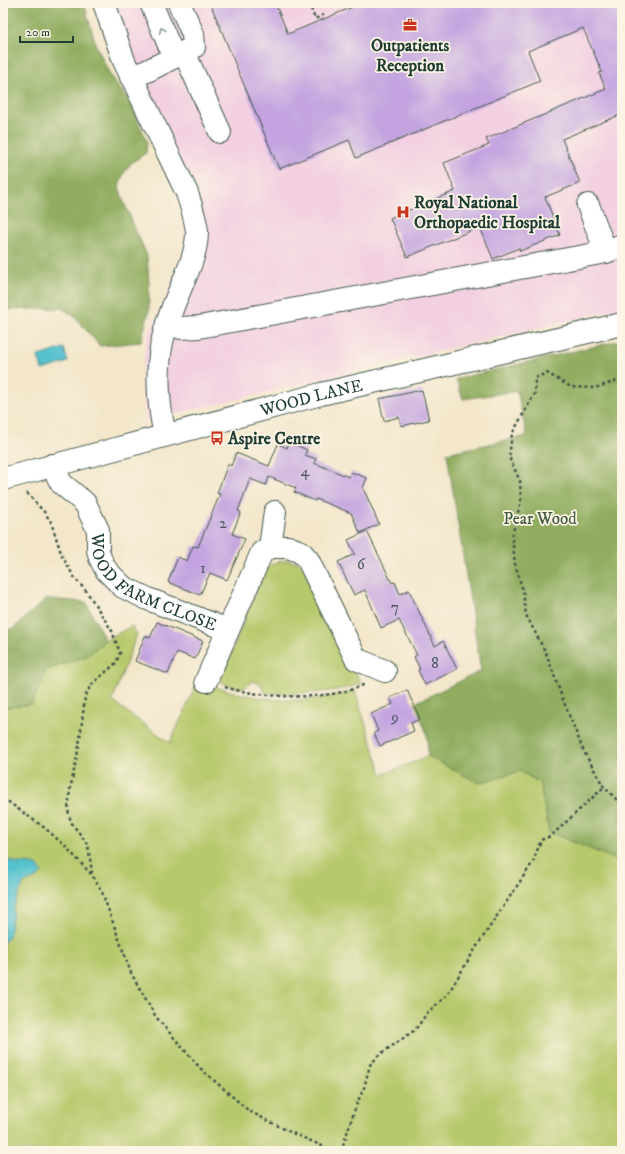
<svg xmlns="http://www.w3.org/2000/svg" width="625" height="1154" viewBox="0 0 625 1154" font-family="'IM FELL DW Pica',serif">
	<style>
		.built { fill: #f2cfe1 }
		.green { fill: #b7c96d; stroke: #6b8350 }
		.forest { fill: #91ad60; stroke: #58754a }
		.water { fill: #54c1cd; stroke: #3a7f80 }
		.building { fill: #c3a4e0 }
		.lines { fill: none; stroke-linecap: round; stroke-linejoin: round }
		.minor-casing { stroke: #3f564a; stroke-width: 24 }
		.path { stroke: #3f564a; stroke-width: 2.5; stroke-dasharray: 3 3; stroke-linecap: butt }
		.minor { stroke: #fff; stroke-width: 22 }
		.oneway { stroke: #8f9e9a }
		.labels { text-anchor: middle; stroke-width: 3.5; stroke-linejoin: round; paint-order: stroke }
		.number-label { font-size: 15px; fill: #48575f }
		.poi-label { font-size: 17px; font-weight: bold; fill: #1f3d34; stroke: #fcf5e5; text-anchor: start }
		.street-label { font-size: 17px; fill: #1f3d34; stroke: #fcf5e5 }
		.park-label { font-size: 17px; fill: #3d593f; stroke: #fcf5e5 }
	</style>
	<rect width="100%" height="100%" fill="#fcf5e5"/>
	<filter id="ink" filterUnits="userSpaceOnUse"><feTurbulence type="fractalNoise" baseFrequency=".025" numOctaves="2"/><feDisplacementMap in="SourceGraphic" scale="8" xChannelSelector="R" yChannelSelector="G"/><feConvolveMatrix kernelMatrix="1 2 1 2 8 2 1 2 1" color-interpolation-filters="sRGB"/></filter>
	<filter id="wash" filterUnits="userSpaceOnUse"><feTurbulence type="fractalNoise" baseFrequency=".012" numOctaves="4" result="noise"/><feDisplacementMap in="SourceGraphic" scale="16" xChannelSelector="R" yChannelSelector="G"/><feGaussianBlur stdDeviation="0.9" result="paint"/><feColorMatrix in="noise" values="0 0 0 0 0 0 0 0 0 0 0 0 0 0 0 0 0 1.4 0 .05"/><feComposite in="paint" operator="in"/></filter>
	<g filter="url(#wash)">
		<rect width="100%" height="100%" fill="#f3e6ca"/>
		<path class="built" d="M 98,3 L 622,3 L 622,308 L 146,421 L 142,381 L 145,348 L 148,334 L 165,302 L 186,245 L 187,220 Z"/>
		<path class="green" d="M 286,560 L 299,563 L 309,574 L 361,684 C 329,694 299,694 265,693 L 262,688 L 262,684 L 251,681 C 245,694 230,686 220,682 L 263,573 C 269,565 276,561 286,560 Z
			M 132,626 L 137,634 L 112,701 L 170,743 L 198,681 C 226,691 255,699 285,700 C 308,701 332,696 355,691 L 382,775 L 428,756 L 479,783 L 520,771 L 540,783 L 549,832 L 622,862 L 622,1151 L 3,1151 L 3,708 L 32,704 L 46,670 L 87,656 L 105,640 Z"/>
		<path class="forest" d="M 3,3 L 84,3 L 96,45 L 111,77 L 128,99 L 147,141 L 146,153 L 131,163 L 124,173 L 119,186 L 123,200 L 147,256 L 149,283 L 149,311 L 141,342 L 100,346 L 74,316 L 61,308 L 3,310 Z
			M 622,340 L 622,862 L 549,832 L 540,783 L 520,771 L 479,783 L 428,756 L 427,734 L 415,703 L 481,671 L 447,453 L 527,436 L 517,391 L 463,399 L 456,379 Z
			M 46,599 L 86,602 L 105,640 L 87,656 L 46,670 L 32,704 L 3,708 L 3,630 L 13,629 Z"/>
		<path class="water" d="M 64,348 L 68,362 L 42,370 L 38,356 Z
			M 3,858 L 17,863 L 33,864 L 38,866 L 42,873 C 37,879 29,880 23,884 L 14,906 L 9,936 L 3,943 Z"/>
		<g id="blocks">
			<path class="building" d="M 210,3 L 275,3 L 288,34 L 362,3 L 622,3 L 622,114 L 562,139 L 580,183 L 545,197 L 560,235 L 520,251 L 519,248 L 493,259 L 480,227 L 407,257 L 390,218 L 455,191 L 444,163 L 489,145 L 486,139 L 606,89 L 599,73 L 602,72 L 583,28 L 528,51 L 540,81 L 356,158 L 349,140 L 279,169 Z
				M 422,390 L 429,420 L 401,426 L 399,417 L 384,421 L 379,399 Z
				M 289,442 L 307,450 L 305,455 L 316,459 L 314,463 L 349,477 L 351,472 L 367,478 L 363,488 L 379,524 L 360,533 L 351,513 L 316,499 L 315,501 L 294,492 L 296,488 L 269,477 L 266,485 L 250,479 L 238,511 L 241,512 L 232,534 L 245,539 L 227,580 L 210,573 L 200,595 L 168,582 L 178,557 L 187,561 L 193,546 L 198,547 L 220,494 L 217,493 L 228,464 L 231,466 L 236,453 L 269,466 L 278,444 L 287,448 Z
				M 367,531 L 392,583 L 395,582 L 400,594 L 409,590 L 435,646 L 443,641 L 457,669 L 425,685 L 418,670 L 420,669 L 414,657 L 417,655 L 399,620 L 381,628 L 365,590 L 354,595 L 338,562 L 355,554 L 348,540 Z
				M 157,622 L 203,641 L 195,659 L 177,652 L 168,674 L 135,661 L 145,636 L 150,638 Z
				M 407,690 L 420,719 L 411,723 L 414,731 L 380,746 L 374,733 L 378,731 L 371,714 L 393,704 L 390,698 Z"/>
		</g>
	</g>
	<g filter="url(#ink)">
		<use href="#blocks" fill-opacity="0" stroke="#3f564a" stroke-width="1"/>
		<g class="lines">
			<g class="minor-casing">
				<g id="minor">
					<path d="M 104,3 L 124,61 L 187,193 C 191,206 196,219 197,232 C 197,253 187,273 179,292 C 172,308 166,325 162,342 C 156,373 158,404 165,435"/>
					<path d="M 151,3 L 174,57"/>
					<path d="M 184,52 L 220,132"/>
					<path d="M 131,77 L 147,71 L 194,47 L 193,34 L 179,3"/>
					<path d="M 588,205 L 606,252"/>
					<path d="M 167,323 L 181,328 L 199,327 L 606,252 L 622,245"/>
					<path id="s1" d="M 52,465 L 61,483 L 85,503 L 98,530 L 98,550 L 100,558 L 106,570 L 123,587 L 148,599 L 228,630"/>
					<path id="s2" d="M 3,479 L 321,394 L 622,324"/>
					<path d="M 270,547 L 275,512"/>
					<path d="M 206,681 L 262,552 L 270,547 L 288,547 L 301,552 L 308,560 L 356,659 L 385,671"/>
				</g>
			</g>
			<path class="path" d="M 309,3 L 315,19 L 323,15 L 324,19
				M 622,379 L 595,388 L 571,387 L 547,373 L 535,378 L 535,393 L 512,434 L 509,457 L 520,481 L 521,501 L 512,536 L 515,564 L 523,591 L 526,615 L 546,653 L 563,700 L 584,752 L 604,787 L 622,805
				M 27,493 L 45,513 L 51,522 L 62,556 L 74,577 L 87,592 L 112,631 L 120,653 L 116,663 L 91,685 L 85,697 L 79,746 L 70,790 L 68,810 L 71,822 L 88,845 L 92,873
				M 225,687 C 260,698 332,702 365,684
				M 3,798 L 45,828 L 66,847 L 92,875 L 102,892 L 131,973 L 156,1017 L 201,1069 L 249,1111 L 290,1132 L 334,1151
				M 317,1151 L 320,1145
				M 341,1151 L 357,1103 L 364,1088 L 370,1065 L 379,1055 L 415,1030 L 428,1012 L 447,995 L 477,946 L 533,862 L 541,840 L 551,836 L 604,787"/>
			<use href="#minor" class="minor"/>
		</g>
		<defs><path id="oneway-chevron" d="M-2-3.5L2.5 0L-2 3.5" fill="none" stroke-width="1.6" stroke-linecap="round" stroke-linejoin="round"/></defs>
		<use class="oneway" href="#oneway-chevron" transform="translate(162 30) rotate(-113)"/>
	</g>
	<defs>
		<g id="office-bare" transform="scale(1.08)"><path d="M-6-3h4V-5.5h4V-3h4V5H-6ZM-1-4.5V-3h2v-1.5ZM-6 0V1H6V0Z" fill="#c8321e" stroke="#fcf5e5" stroke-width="2.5" paint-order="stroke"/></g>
		<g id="hospital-bare" transform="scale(1.08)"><path d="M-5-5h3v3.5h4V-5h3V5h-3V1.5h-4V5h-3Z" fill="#c8321e" stroke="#fcf5e5" stroke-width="2.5" paint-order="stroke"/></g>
		<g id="bus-bare" transform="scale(1.08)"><path d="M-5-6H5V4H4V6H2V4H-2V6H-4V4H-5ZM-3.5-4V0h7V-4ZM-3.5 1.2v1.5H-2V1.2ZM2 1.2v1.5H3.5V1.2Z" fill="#c8321e" stroke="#fcf5e5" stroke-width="2.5" paint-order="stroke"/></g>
	</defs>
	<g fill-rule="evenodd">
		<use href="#office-bare" x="410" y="25"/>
		<use href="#hospital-bare" x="403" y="212"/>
		<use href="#bus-bare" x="217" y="438"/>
	</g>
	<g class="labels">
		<g class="number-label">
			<text x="305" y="476">4</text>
			<text x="223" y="528">2</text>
			<text x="361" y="569">6</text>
			<text x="203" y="573">1</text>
			<text x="395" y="612">7</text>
			<text x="435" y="668">8</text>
			<text x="395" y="722">9</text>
		</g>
		<g class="poi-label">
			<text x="410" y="51" text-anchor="middle">Outpatients<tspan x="410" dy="20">Reception</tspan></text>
			<text x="414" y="208">Royal National<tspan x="414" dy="20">Orthopaedic Hospital</tspan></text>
			<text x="228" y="444">Aspire Centre</text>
		</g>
		<g class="street-label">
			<text dy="6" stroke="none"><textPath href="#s2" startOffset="319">WOOD LANE</textPath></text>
			<text dy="6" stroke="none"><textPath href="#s1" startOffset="166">WOOD FARM CLOSE</textPath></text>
		</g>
		<g class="park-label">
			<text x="540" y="524">Pear Wood</text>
		</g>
	</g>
	<rect width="625" height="1154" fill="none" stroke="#fcf5e5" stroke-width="16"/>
	<path d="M20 36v6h53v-6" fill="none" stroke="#1f3d34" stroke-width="2"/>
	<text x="26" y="36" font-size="12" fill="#1f3d34" stroke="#fcf5e5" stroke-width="3" paint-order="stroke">20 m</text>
</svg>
